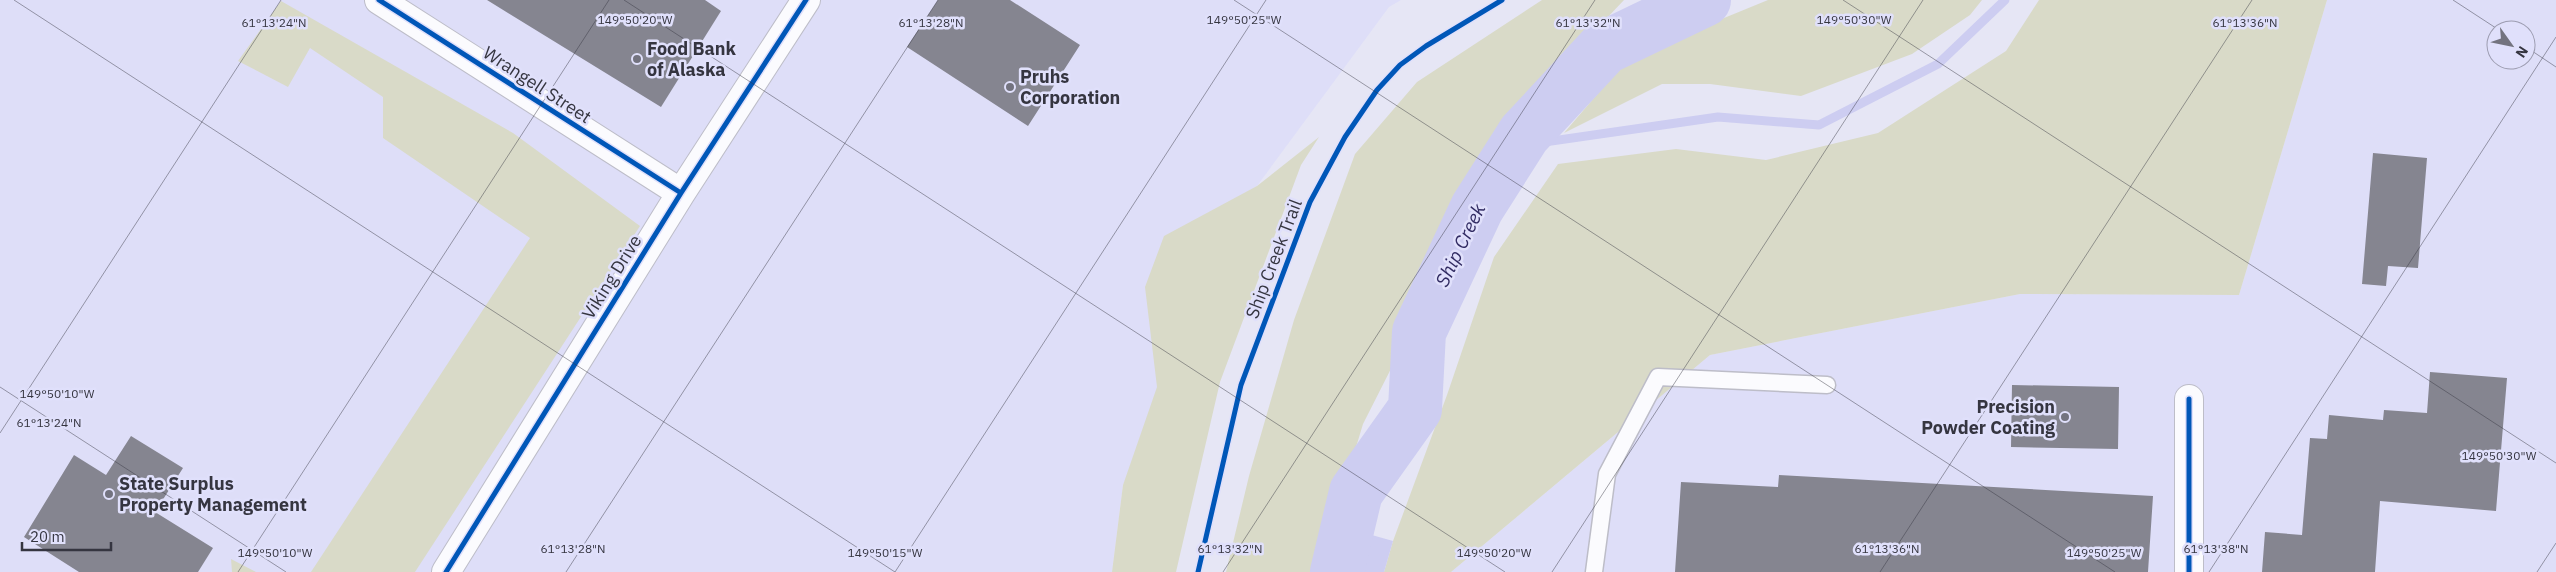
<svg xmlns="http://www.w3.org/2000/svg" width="2556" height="572" viewBox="0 0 2556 572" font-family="'IBM Plex Sans',sans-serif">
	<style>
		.built { fill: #dedef8; fill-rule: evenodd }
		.green { fill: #d9dac8 }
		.water { fill: #cdcdf1 }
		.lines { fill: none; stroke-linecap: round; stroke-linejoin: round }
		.stream { stroke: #cdcdf1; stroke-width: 9 }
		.river { stroke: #cdcdf1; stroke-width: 54 }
		.building { fill: #858590 }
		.lane-casing { stroke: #bdbdc8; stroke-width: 19 }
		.street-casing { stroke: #bdbdc8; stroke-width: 30 }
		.lane { stroke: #fbfbfe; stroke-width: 16 }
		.street { stroke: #fbfbfe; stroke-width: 28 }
		.cycleway-casing { stroke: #e0e0fb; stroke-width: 8 }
		.cycleway { stroke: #0057b8; stroke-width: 5 }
		.ticks { fill: none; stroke: #353540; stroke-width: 1; stroke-opacity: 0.45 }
		.poi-dot { fill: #73737f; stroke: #e0e0fb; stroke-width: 2 }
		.labels { text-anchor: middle; stroke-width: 5; stroke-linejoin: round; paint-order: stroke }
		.poi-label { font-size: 18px; font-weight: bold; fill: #353540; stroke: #e0e0fb; text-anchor: start }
		.street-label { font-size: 18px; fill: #353540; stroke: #e0e0fb }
		.water-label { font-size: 19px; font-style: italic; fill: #322c63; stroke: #e0e0fb }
		.ticks-label { font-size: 12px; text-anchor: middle; fill: #353540; stroke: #e0e0fb; stroke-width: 5; stroke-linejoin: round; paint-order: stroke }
	</style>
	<rect width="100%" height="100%" fill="#e6e6f5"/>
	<path class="built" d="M 0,0 L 1401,0 L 1389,7 L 1257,186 L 1123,485 L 1112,572 L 0,572 Z
		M 2327,0 L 2556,0 L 2556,572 L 1451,572 L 1710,355 L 2020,294 L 2239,295 ZM 2496,30 L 2526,30 L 2526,60 L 2496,60 Z"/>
	<path class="green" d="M 1542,0 L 1624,0 L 1531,98 L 1446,230 L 1401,349 L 1363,424 L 1333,523 L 1313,572 L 1226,572 L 1249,476 L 1294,320 L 1355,154 L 1417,82 Z
		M 1768,0 L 1982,0 L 1970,15 L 1912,54 L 1801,96 L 1710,84 L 1662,84 L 1564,133 L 1629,57 Z
		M 2039,0 L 2327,0 L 2239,295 L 2020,294 L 1710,355 L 1451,572 L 1384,572 L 1393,541 L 1447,395 L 1494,257 L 1558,164 L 1676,149 L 1766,160 L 1878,133 L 2006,51 Z
		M 281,1 L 513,133 L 640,226 L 415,572 L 311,572 L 530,238 L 383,138 L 383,97 L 310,48 L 288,87 L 238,61 Z
		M 1319,137 L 1301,165 L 1220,382 L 1176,572 L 1112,572 L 1123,485 L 1157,387 L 1145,287 L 1164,236 L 1257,186 Z
		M 231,559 L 256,572 L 232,572 Z"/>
	<path class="water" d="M 1333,524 L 1393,541 L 1384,572 L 1313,572 Z"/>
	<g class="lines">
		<path class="stream" d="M 1517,146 L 1718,117 L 1819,125 L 1938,64 L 2005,0"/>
		<path class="river" d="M 1337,572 L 1356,492 L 1415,409 L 1419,332 L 1477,208 L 1524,134 L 1604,48 L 1704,0"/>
	</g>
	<path class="building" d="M 487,0 L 705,0 L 721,11 L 661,107 Z
		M 938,0 L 1010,0 L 1080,45 L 1028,126 L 907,47 Z
		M 2373,153 L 2427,158 L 2418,268 L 2388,266 L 2386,286 L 2362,284 Z
		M 2430,372 L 2507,378 L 2496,511 L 2380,501 L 2375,572 L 2262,572 L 2265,532 L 2302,535 L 2310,438 L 2327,439 L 2329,415 L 2383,420 L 2384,410 L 2427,413 Z
		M 2012,385 L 2119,387 L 2118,449 L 2011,447 Z
		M 131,436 L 183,468 L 155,512 L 213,548 L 198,572 L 79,572 L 24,537 L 74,455 L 106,475 Z
		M 1779,475 L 2153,496 L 2148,572 L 1675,572 L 1681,482 L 1778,487 Z"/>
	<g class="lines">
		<g class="lane-casing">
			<path id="lane" d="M 1594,572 L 1607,474 L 1658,377 L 1827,385"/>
		</g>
		<g class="street-casing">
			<path id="street" d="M 379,0 L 681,193
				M 2189,399 L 2189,572
				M 446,572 L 681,193 L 806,0"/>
		</g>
		<use href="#lane" class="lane"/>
		<use href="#street" class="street"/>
		<g class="cycleway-casing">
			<path id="cycleway" d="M 379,0 L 681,193
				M 2189,399 L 2189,572
				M 446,572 L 681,193 L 806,0
				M 1198,572 L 1241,385 L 1310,202 L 1345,137 L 1377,90 L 1400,65 L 1426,46 L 1502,0"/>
		</g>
		<use href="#cycleway" class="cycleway"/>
	</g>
	<path class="ticks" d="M 14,0 L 895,572M 624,0 L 1505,572M 1234,0 L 2115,572M 1843,0 L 2556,463M 2453,0 L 2499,30M 2526,47 L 2556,67M 0,387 L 286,572M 0,433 L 281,0M 238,572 L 609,0M 566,572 L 938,0M 895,572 L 1266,0M 1223,572 L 1595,0M 1552,572 L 1923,0M 1880,572 L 2252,0M 2209,572 L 2556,37M 2537,572 L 2556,543"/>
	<g class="poi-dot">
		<circle cx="637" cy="59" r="5"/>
		<circle cx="1010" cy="87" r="5"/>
		<circle cx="2065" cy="417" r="5"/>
		<circle cx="109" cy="494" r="5"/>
	</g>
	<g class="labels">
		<g class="poi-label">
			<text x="647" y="55">Food Bank<tspan x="647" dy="21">of Alaska</tspan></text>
			<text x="1020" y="83">Pruhs<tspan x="1020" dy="21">Corporation</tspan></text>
			<text x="2055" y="413" text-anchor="end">Precision<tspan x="2055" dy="21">Powder Coating</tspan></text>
			<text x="119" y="490">State Surplus<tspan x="119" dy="21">Property Management</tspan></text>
		</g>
		<g class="street-label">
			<text transform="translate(537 85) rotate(33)" y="6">Wrangell Street</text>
			<text transform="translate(1274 259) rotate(-69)" y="6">Ship Creek Trail</text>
			<text transform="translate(612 277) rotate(-58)" y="6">Viking Drive</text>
		</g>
		<g class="water-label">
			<text transform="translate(1460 245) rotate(-64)" y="7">Ship Creek</text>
		</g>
	</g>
	<g class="ticks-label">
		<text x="635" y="24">149°50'20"W</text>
		<text x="1244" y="24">149°50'25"W</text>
		<text x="1854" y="24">149°50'30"W</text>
		<text x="274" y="27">61°13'24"N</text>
		<text x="2245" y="27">61°13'36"N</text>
		<text x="931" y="27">61°13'28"N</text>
		<text x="1588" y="27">61°13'32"N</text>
		<text x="57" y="398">149°50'10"W</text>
		<text x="49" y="427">61°13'24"N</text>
		<text x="2499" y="460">149°50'30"W</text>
		<text x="573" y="553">61°13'28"N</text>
		<text x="1230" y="553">61°13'32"N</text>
		<text x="1887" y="553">61°13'36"N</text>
		<text x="2216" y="553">61°13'38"N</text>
		<text x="275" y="557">149°50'10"W</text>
		<text x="885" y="557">149°50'15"W</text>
		<text x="1494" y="557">149°50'20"W</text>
		<text x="2104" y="557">149°50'25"W</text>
	</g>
	<g transform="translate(2511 45) rotate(123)"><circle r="24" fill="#e0e0fb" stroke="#9c9cb0"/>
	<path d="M0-4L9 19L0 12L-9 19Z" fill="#73737f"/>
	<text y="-8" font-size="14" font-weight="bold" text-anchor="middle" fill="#353540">N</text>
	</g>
	<path d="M22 542v8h89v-8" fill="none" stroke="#353540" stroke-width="2.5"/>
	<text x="30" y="542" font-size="15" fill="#353540" stroke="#e0e0fb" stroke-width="4" paint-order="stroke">20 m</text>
</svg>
